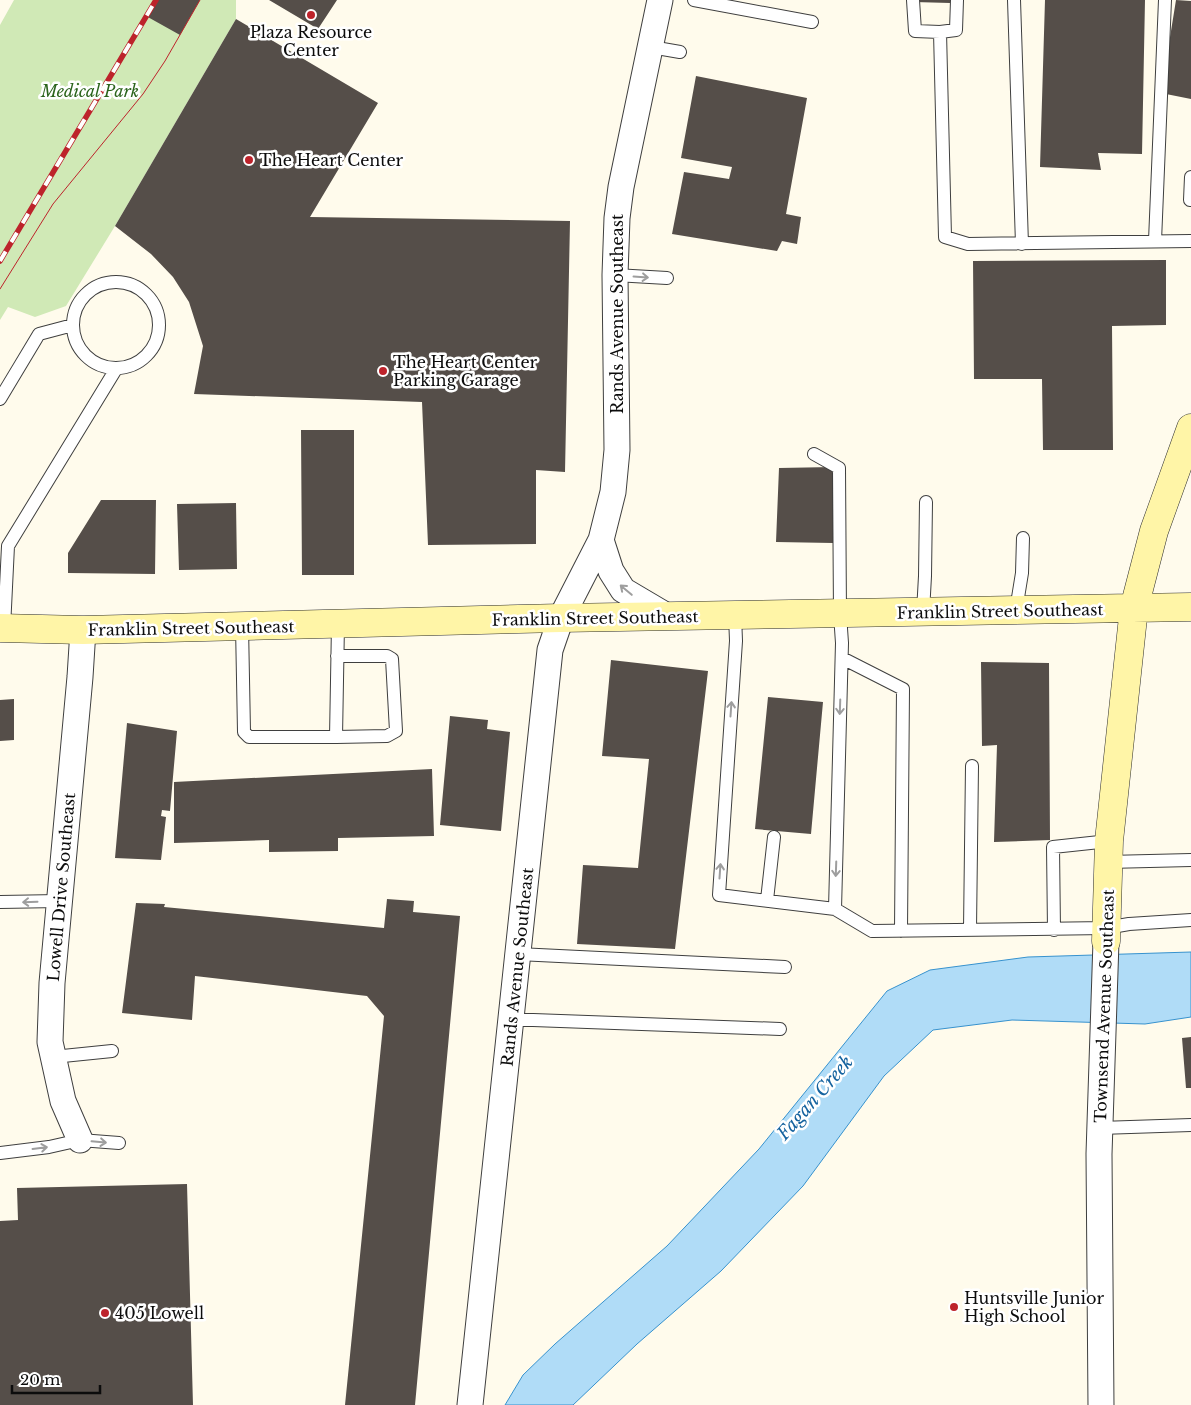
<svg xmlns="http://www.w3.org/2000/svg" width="1191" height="1405" viewBox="0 0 1191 1405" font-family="'Libre Baskerville',serif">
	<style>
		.green { fill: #d0e9b6 }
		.water { fill: #b0dcf7; stroke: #3792ce }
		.building { fill: #554e49 }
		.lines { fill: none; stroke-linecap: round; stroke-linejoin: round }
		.lane-casing { stroke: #3f3f3f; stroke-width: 14 }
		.street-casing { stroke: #3f3f3f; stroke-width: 27 }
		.secondary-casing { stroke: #2e2e2e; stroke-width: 29 }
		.lane { stroke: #fff; stroke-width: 12 }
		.street { stroke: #fff; stroke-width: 25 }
		.secondary { stroke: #fff5a7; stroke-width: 28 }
		.tram { stroke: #bd232b; stroke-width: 1 }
		.rail-casing { stroke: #bd232b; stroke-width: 5.5 }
		.rail { stroke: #fff; stroke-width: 4; stroke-dasharray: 11; stroke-linecap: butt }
		.oneway { stroke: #9e9e9e }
		.poi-dot { fill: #bd232b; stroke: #fff; stroke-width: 2 }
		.labels { text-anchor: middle; stroke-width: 5; stroke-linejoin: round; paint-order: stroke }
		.poi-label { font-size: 16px; fill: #0c0c0c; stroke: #fff; text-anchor: start }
		.park-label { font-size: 16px; font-style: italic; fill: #2b641c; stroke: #fff }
		.street-label { font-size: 16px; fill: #0c0c0c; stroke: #fff }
		.water-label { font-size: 18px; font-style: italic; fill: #15639f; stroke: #fff }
	</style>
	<rect width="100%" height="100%" fill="#fffbec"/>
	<path class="green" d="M 14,0 L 236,0 L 236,19 L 115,226 L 66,306 L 35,317 L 8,307 L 0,320 L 0,25 Z"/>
	<path class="water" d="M 1191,952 L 1191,1017 L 1145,1024 L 1012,1020 L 933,1030 L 884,1076 L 803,1186 L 721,1271 L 637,1344 L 573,1405 L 505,1405 L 523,1375 L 555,1344 L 667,1246 L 759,1149 L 887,991 L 930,970 L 1028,957 Z"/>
	<path class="building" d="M 156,0 L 200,0 L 180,35 L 146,16 Z
		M 269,0 L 337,0 L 318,29 Z
		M 914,0 L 950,0 L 950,3 L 914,2 Z
		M 1045,0 L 1145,0 L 1142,154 L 1098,153 L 1101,170 L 1040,167 Z
		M 1176,0 L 1191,1 L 1191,99 L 1161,93 Z
		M 236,19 L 378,103 L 310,217 L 570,221 L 565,472 L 536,470 L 536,544 L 428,545 L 422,402 L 194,394 L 203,346 L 189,302 L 173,277 L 151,254 L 115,226 Z
		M 696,76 L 807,98 L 786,214 L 801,217 L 797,244 L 782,241 L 777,251 L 672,234 L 684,172 L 729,179 L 732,167 L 681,158 Z
		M 1166,260 L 1166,325 L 1112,326 L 1113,450 L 1043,450 L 1042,379 L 974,379 L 973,261 Z
		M 301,430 L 354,430 L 354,575 L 302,575 Z
		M 833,467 L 833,543 L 776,542 L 779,468 Z
		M 101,500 L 156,500 L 155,574 L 68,573 L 68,553 Z
		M 236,503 L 237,569 L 179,570 L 177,504 Z
		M 611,660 L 708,671 L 675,949 L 577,944 L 583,865 L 638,868 L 649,759 L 602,756 Z
		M 981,662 L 1049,663 L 1050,840 L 994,842 L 997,745 L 982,746 Z
		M 768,697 L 823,702 L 811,834 L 755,829 Z
		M 14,699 L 14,740 L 0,741 L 0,700 Z
		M 450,716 L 488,720 L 487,729 L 510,732 L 501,831 L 440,825 Z
		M 127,723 L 177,731 L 170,811 L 162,810 L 161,816 L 166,817 L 161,860 L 115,858 Z
		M 432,769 L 434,836 L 338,838 L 338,851 L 269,852 L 269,840 L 174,843 L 174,782 Z
		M 387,899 L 414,901 L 413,912 L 460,916 L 415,1405 L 345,1405 L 384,1016 L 367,996 L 195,976 L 192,1020 L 122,1013 L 136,903 L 165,904 L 164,907 L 384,928 Z
		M 1191,1037 L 1191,1088 L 1186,1088 L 1182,1038 Z
		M 187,1184 L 193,1405 L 0,1405 L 0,1221 L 18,1220 L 17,1188 Z"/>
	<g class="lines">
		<g class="lane-casing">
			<path id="lane" d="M 694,0 L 812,22
				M 913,0 L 915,31 L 940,32 L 956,30 L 957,0
				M 1014,0 L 1022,244
				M 940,32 L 945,237 L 968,244 L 1191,241
				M 651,47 L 680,52
				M 1191,177 L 1190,200 L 1191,200
				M 1155,241 L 1165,0
				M 615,275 L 667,278
				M73 325a43 43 0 1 1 86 0a43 43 0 1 1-86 0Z
				M 0,399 L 39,334 L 73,325
				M 1016,610 L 1022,573 L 1023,538
				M 923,612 L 925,576 L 926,502
				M 735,615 L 736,641 L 719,895 L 835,909 L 842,643 L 840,614 L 839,468 L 814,454
				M 242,626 L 244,732 L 249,737 L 336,737 L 338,624
				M 4,628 L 8,546 L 116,369
				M 842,658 L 903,689 L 901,931
				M 336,737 L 387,736 L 396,731 L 392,659 L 387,656 L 337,656
				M 1108,862 L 1191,860
				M 767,900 L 774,837
				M 0,902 L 59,901
				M 835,909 L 872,931 L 1106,928 L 1129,924 L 1191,920
				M 970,929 L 972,766
				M 1054,930 L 1053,847 L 1109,841
				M 518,954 L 785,967
				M 511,1020 L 533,1020 L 780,1029
				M 53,1057 L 112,1051
				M 1100,1128 L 1191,1125
				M 0,1153 L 49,1147 L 80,1140 L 119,1143"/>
		</g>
		<g class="street-casing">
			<path id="street" d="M 601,540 L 611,571 L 623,590 L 667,616
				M 80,1140 L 63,1101 L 50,1042 L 52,983 L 80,677 L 83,630
				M 470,1405 L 550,650 L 561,618 L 601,540 L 613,492 L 617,450 L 615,275 L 617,218 L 621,187 L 660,0
				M 1101,1405 L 1099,1154 L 1106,941"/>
		</g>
		<g class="secondary-casing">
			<path id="secondary" d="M 0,628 L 83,630 L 561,618 L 1191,607
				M 1106,941 L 1109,841 L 1134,608 L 1154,531 L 1191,428"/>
		</g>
		<use href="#lane" class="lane"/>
		<use href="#street" class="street"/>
		<use href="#secondary" class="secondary"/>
		<path class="tram" d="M 0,289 L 53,204 L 143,94 L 165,61 L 200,0"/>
		<g class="rail-casing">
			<path id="rail" d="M 0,261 L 156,0"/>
		</g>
		<use href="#rail" class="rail"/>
	</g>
	<defs><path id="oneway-shaft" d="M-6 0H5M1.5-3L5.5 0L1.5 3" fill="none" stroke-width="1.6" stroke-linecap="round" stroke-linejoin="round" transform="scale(1.25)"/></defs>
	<g class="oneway">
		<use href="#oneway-shaft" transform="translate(641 277) rotate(4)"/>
		<use href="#oneway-shaft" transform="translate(626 590) rotate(-140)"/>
		<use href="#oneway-shaft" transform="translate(840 707) rotate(92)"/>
		<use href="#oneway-shaft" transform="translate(731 709) rotate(-86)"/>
		<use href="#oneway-shaft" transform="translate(836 869) rotate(92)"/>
		<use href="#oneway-shaft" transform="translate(720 871) rotate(-86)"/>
		<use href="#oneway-shaft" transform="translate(30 902) rotate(178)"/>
		<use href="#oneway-shaft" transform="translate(99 1142) rotate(5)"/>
		<use href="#oneway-shaft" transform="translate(40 1148) rotate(-7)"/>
	</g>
	<g class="poi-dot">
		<circle cx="311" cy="15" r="5"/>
		<circle cx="249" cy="160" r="5"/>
		<circle cx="383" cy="371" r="5"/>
		<circle cx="954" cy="1307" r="5"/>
		<circle cx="105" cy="1313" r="5"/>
	</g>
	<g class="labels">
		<g class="poi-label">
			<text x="311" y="38" text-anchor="middle">Plaza Resource<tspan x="311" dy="18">Center</tspan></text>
			<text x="259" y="166">The Heart Center</text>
			<text x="393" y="368">The Heart Center<tspan x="393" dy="18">Parking Garage</tspan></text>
			<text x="964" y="1304">Huntsville Junior<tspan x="964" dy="18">High School</tspan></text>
			<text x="115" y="1319">405 Lowell</text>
		</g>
		<g class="park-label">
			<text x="90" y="97">Medical Park</text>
		</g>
		<g class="street-label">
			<text transform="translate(617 314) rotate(-90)" y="6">Rands Avenue Southeast</text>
			<text transform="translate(1000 611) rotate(-1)" y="6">Franklin Street Southeast</text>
			<text transform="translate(595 618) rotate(-1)" y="6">Franklin Street Southeast</text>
			<text transform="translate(191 628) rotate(-1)" y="6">Franklin Street Southeast</text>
			<text transform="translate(61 887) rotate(-85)" y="6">Lowell Drive Southeast</text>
			<text transform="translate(517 967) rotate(-84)" y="6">Rands Avenue Southeast</text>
			<text transform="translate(1104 1006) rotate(-88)" y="6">Townsend Avenue Southeast</text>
		</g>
		<g class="water-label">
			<text transform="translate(815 1098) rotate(-49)" y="6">Fagan Creek</text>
		</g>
	</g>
	<path d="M12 1385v8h88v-8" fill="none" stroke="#0c0c0c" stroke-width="2.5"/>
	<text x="20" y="1385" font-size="15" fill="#0c0c0c" stroke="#ffffff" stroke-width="4" paint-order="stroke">20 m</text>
</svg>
